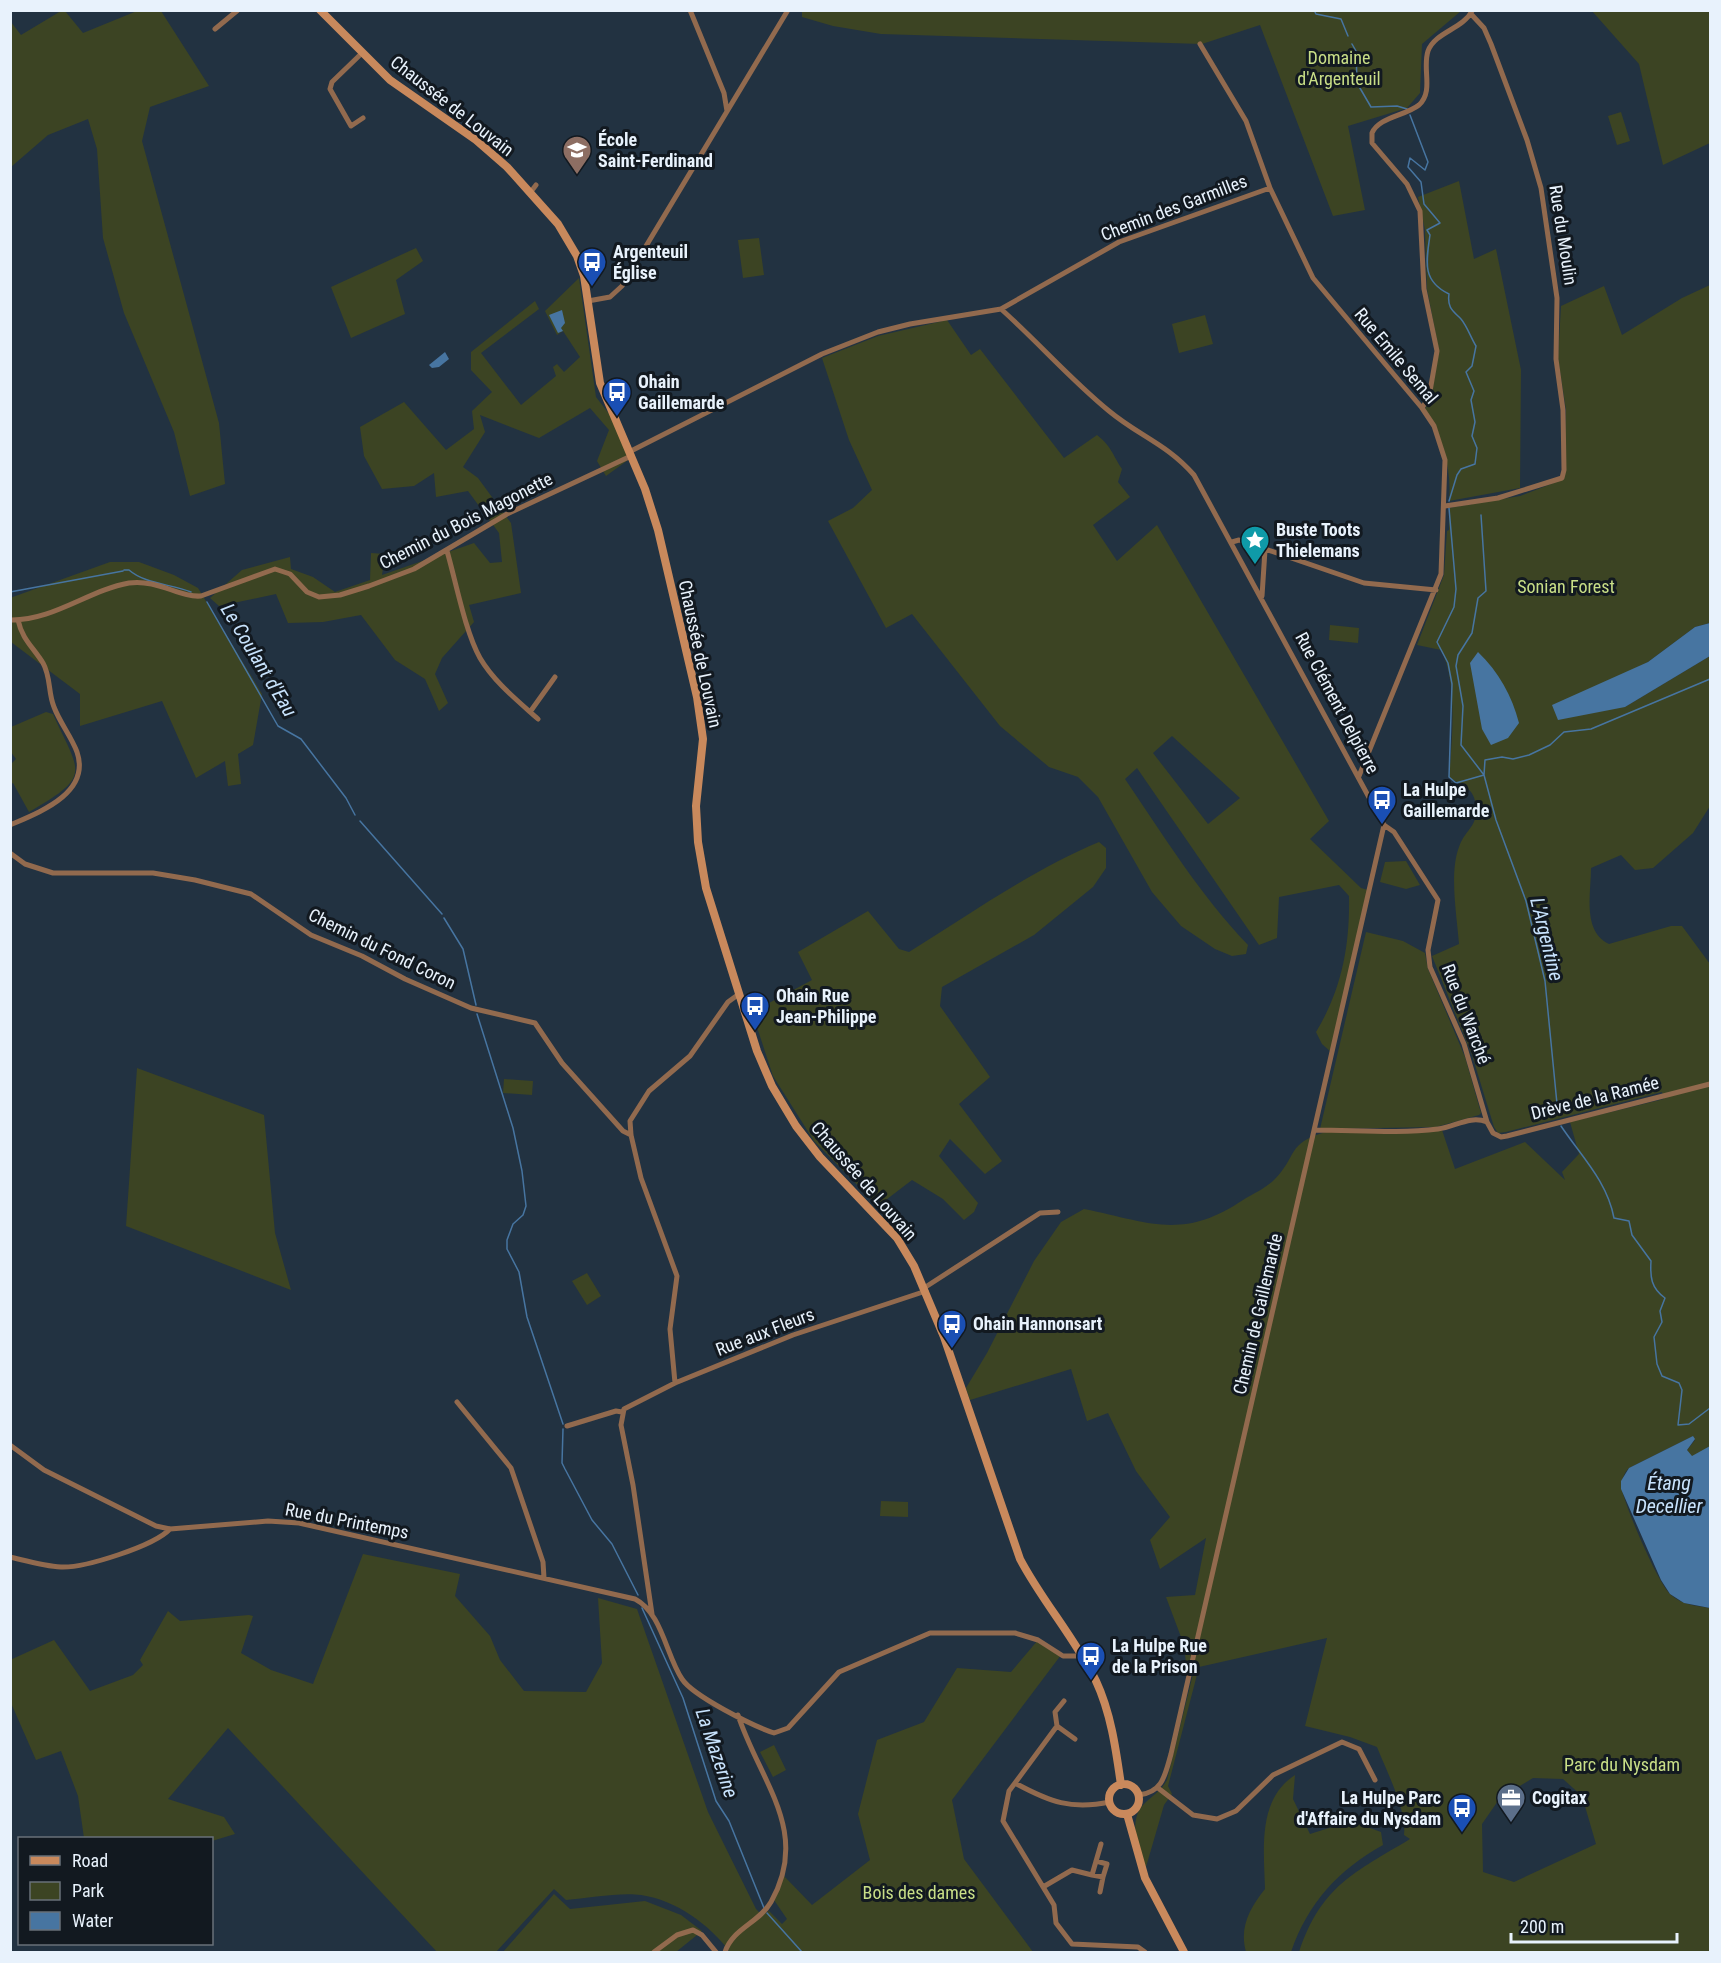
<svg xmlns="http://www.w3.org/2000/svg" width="1721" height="1963" viewBox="0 0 1721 1963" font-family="'Roboto Condensed',sans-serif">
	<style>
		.green { fill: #3c4423; fill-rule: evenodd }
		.water { fill: #4775a1 }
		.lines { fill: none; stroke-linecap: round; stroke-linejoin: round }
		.stream { stroke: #4775a1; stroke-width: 1.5 }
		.street { stroke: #926a4e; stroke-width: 5 }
		.secondary { stroke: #c9895c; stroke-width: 8 }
		.labels { text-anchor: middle; stroke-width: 6; stroke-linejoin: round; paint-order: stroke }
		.park-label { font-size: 18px; fill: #c9df87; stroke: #121920 }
		.street-label { font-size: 18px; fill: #e8f2fc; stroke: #121920 }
		.poi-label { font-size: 18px; font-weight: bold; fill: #e8f2fc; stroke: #121920; text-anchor: start }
		.water-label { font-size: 20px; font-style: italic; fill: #c8e3fd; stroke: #121920 }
	</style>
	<rect width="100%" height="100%" fill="#223241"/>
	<path class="green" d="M 802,10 L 1461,11 L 1422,44 L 1420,93 L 1407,108 L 1348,126 L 1365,210 L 1333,216 L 1260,25 L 1202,44 L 881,34 L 833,26 L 802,17 Z
		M 61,11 L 65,11 L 83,33 L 137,11 L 161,11 L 209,86 L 150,107 L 142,141 L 219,423 L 225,484 L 190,496 L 174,432 L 124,313 L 103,238 L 97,149 L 88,119 L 48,135 L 11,167 L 11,22 L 21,35 Z
		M 1592,11 L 1710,11 L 1710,143 L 1663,165 L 1639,64 Z
		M 1621,112 L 1630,141 L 1617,145 L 1608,116 Z
		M 1459,181 L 1474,259 L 1496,249 L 1521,370 L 1520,488 L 1449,501 C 1452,470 1443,437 1425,409 L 1431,398 L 1439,351 L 1427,289 L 1425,230 L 1418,197 Z
		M 759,238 L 764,275 L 743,278 L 738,240 Z
		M 416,248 L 423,261 L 396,280 L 405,314 L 351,338 L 331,287 Z
		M 579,278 L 596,397 L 613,419 L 635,455 L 606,476 L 597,461 L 609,430 L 590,408 L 539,438 L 480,415 L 485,432 L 463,467 L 478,478 L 511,523 L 521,593 L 469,605 L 474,622 L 442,658 L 435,674 L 448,703 L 439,711 L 425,679 L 395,660 L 361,615 L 323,622 L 288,623 L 276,594 L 219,606 L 210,598 L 242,570 L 290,557 L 291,569 L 313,577 L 335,592 L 370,580 L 371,553 L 385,554 L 382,575 L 474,543 L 490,563 L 502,562 L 499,533 L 468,491 L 436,497 L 434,473 L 414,486 L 382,489 L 364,456 L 360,427 L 404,402 L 446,450 L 474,429 L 472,411 L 492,392 L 471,370 L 471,352 L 535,301 L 539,309 L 481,353 L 521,405 L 556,376 L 553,367 L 557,364 L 564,372 L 580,357 L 563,331 L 557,335 L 545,311 Z
		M 1710,285 L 1710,623 L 1695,627 L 1648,662 L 1618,677 L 1625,707 L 1710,656 L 1710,806 L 1693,833 L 1653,868 L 1635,870 L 1621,855 L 1591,868 C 1591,894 1582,931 1609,944 L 1671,926 L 1682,926 L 1710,964 L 1710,1446 L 1692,1457 L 1687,1450 L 1695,1440 L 1693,1436 L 1629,1468 C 1624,1472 1620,1484 1622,1490 C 1626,1508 1658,1584 1671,1595 C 1682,1605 1697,1606 1710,1608 L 1710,1952 L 1299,1952 C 1322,1885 1354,1873 1410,1839 L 1404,1835 C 1407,1810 1386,1770 1377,1747 L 1350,1737 L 1305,1726 L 1327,1638 L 1199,1667 L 1168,1786 L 1172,1794 L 1164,1805 L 1146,1867 C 1137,1851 1128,1819 1144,1804 C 1152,1796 1162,1790 1167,1780 L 1195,1666 L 1186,1663 L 1184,1645 L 1166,1597 L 1195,1595 L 1206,1538 L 1160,1569 L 1150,1540 L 1170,1517 L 1136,1471 L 1108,1413 L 1087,1421 L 1071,1369 L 970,1400 L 966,1388 L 987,1353 L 1034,1261 L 1061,1222 L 1084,1209 C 1149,1222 1182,1241 1243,1200 C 1253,1194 1266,1188 1274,1180 C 1298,1156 1286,1143 1326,1132 L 1442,1130 L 1455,1169 L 1525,1142 L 1565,1180 L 1562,1172 L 1579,1154 L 1570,1122 L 1664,1099 L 1662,1092 L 1506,1132 L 1498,1133 L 1494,1127 L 1472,1055 L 1432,956 L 1459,944 C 1457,916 1449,873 1459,847 C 1466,827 1480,827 1475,801 C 1472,786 1459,785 1449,777 C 1452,742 1458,682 1441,650 L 1417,645 L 1444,575 L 1447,531 L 1449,530 L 1449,508 L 1520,496 L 1564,479 L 1566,410 L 1558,358 L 1561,306 L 1604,286 L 1622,335 L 1682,298 ZM 1533,1778 L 1563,1779 L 1582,1796 L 1596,1844 L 1514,1882 L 1483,1872 L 1482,1824 L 1500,1798 Z
		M 1205,315 L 1213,344 L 1179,353 L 1172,324 Z
		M 947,320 L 971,355 L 980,349 L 1064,458 L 1097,435 C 1112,447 1112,454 1122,469 L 1118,482 L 1130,497 L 1093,525 L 1117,561 L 1157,525 L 1329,821 L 1310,839 L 1361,888 L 1368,890 L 1331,1052 L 1322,1044 L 1316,1032 C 1342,989 1350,945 1349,896 L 1339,885 L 1279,897 L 1277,938 L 1259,945 L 1137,768 L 1125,779 C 1164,836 1200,895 1248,945 L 1246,954 L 1232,956 L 1215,949 L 1181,926 L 1152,892 L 1098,797 L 1078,777 L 1049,767 L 1000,726 L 912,614 L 886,628 L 828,521 L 853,508 L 872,490 L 849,440 L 822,358 L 878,336 ZM 1172,736 L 1240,798 L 1208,824 L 1153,753 Z
		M 110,562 L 139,562 L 174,575 L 198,588 L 262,694 L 253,745 L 238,754 L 241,784 L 228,786 L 225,761 L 196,778 L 162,701 L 80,726 L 80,694 L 11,642 L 10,598 Z
		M 1330,625 L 1359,628 L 1358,643 L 1329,640 Z
		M 46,712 L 53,714 C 80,774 93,775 29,812 L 13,783 L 11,784 L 10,765 L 16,759 L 11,752 L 11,727 Z
		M 1099,842 L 1106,848 L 1106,868 L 1093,887 L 1034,935 L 942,987 L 940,1006 L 990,1077 L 959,1104 L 1002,1161 L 985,1174 L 950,1139 L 939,1156 L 978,1203 L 974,1212 L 964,1220 L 943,1199 L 912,1180 L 878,1206 L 814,1141 L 773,1076 L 752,1012 L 812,980 L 798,952 L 868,911 L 899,949 L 909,952 C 970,914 1032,870 1099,842 Z
		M 1406,861 L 1420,885 L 1406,889 L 1380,882 L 1385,862 Z
		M 1366,932 L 1403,941 L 1425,953 L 1428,969 L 1465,1057 L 1481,1113 L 1479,1115 L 1436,1127 L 1320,1129 Z
		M 137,1068 L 264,1115 L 275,1233 L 291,1290 L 126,1226 Z
		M 504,1079 L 533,1081 L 532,1095 L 503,1093 Z
		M 587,1273 L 601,1296 L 587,1305 L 572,1281 Z
		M 881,1501 L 908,1502 L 908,1517 L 880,1516 Z
		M 363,1554 L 460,1574 L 455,1596 L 490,1636 L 500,1660 L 524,1691 L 586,1692 L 602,1663 L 598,1598 L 637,1609 L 708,1812 L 756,1909 L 762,1915 L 769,1911 L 782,1924 L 787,1919 L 774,1900 L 784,1876 L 812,1905 L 870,1860 L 858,1814 L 877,1740 L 924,1722 L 957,1668 L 1011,1672 L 1038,1640 L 1061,1655 L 952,1800 L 964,1859 L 1033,1952 L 730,1952 C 710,1925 676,1900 641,1895 C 621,1892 588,1898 566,1900 L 554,1889 L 496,1952 L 437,1952 L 228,1728 L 168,1799 L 224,1817 L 235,1834 L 212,1841 L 212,1838 L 84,1838 L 78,1796 L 61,1751 L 36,1760 L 11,1703 L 10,1660 L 54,1640 L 90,1691 L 133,1675 L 143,1665 L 140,1660 L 168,1611 L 180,1621 L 249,1615 L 253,1616 L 241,1653 L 271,1670 L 313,1684 Z
		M 774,1745 L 786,1770 L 773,1777 L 760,1752 Z
		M 1295,1775 L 1293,1799 L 1310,1834 L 1351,1821 L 1381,1832 L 1383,1845 C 1338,1870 1308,1903 1291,1952 L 1246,1952 C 1239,1927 1250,1908 1265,1889 C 1264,1849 1257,1800 1295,1775 Z
		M 554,1894 L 570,1909 L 645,1901 L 681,1915 L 702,1931 L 676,1952 L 503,1952 Z"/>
	<path class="water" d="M 562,310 L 565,323 L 561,328 L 563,331 L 558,333 L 549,315 Z
		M 445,352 L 449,359 L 439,367 L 432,368 L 429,365 Z
		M 1710,623 L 1710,656 L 1625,707 L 1558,720 L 1552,705 L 1648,662 L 1695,627 Z
		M 1478,652 C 1499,672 1512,696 1519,723 L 1508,738 L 1491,745 L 1482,729 L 1470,663 Z
		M 1693,1436 L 1695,1439 L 1687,1450 L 1692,1456 L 1710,1446 L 1710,1608 L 1684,1603 L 1670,1594 L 1661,1580 L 1621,1489 L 1621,1481 L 1629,1468 Z"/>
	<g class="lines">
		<path class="stream" d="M 1314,10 L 1316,14 L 1341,19 L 1348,36
			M 1352,44 L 1356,51 L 1357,83 L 1371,107 L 1397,106 L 1407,109
			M 1410,115 L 1428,162 L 1425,170 L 1410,158 L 1408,167 L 1421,182 L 1424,204 L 1440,223 L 1427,230 L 1430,235 C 1426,262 1422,281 1449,294 C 1447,308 1453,311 1461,319 C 1467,326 1471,338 1476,346 L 1472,366 L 1466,372 L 1474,391 L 1471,400 L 1475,422 L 1472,436 L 1477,448 L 1475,464 L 1461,469 L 1457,475 L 1449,501
			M 1449,508 L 1456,589 L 1454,607 L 1437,642 L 1448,663 L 1452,684 L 1449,777 L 1456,783 L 1484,775 L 1485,760 L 1502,757 L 1513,759 L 1529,755 L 1550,745 L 1564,732 L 1591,729 L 1710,679
			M 1481,515 L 1486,591 L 1478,598 L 1472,633 L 1458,655 L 1456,666 L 1463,706 L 1461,745 L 1484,775 L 1496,820 L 1526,901 L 1545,981 L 1558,1114
			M 124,570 L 129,570 C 145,584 171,584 191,592
			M 10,592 L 123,571
			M 207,602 L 278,726 L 301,739 L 346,798 L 355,815
			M 360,821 L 442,914
			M 444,918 L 463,949 L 476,1005
			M 477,1014 L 513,1128 L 522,1171 L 526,1206 L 523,1215 L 513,1224 L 507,1240 L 507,1249 L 519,1272 L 527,1317 L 563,1424
			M 1561,1126 C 1581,1156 1607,1181 1614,1218 L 1629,1221 L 1632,1235 L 1651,1261 C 1650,1277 1651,1288 1665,1298 L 1660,1311 L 1662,1322 L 1654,1337 L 1657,1364 L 1662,1376 L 1679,1383 L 1682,1390 L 1678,1425 L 1689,1424 L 1710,1408
			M 563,1429 L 562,1463 L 565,1469 L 592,1520 L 612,1544 L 638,1595
			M 642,1608 L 683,1698 L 716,1801 L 729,1821 L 764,1908
			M 767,1913 L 802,1952"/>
		<path class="street" d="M 690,10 L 724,93 L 727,111
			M 215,29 L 238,10
			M 1200,44 L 1246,121 L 1270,188 L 1313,278 L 1422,408 L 1434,426 L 1445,460 L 1441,574 L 1359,776
			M 362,53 L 332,82 L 330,89 L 351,126 L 363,118
			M 530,193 L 536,185
			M 588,301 L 610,297 L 622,286 L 788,10
			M 1001,309 C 1038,342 1071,380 1109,411 C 1139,436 1167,444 1194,475 L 1384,825
			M 1422,408 L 1429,397 L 1437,351 L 1424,289 L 1420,211 L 1407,184 L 1372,143 L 1372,133 C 1379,117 1405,116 1419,105 C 1434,91 1422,69 1428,51 C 1435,32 1463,29 1472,11
			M 629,452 L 822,354 L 878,332 L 910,324 L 1001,309 L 1119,242 L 1270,188
			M 1445,506 L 1498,498 L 1562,478 L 1564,470 L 1563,410 L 1556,359 L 1557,298 L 1541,188 L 1527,140 L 1491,44 L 1484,28 L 1471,14
			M 1232,542 L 1239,540 L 1364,583 L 1436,590
			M 447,551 C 456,582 465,631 480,658 C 494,682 518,701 538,719
			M 1262,596 L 1265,550
			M 10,620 C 53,621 89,590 129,583 C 158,579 180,598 201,596 L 275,569 L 290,574 L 307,592 L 319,597 L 340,595 L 369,586 L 414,569 L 507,514 L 631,456
			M 530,712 L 555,677
			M 10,825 C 40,812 91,793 77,752 C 71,736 60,723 54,707 C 48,693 51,677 43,663 C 33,647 22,639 18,620
			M 1384,825 L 1394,832 L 1438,900 L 1428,950 L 1430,967 L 1464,1044 L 1487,1122 L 1493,1133 L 1501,1137 L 1507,1136 L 1710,1084
			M 10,853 L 25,864 L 53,873 L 153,873 L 195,880 L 251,894 L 311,935 L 362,956 L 405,979 L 471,1008 L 535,1023 L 562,1063 L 623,1131 L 631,1135
			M 1316,1130 C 1356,1130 1398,1134 1438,1129 C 1455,1127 1470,1115 1487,1122
			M 924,1288 L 1040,1213 L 1058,1212
			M 675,1383 L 670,1329 L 677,1276 L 641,1178 L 631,1135 L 630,1121 L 649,1091 L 690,1056 L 728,1002 L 739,994
			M 457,1402 L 511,1468 L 543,1562 L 544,1578
			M 567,1426 L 616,1411 L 622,1412
			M 10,1445 L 44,1470 L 156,1526 L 170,1529 L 268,1521 L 299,1523 L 635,1599 C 662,1613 666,1655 682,1679 C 693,1696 753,1726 774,1733 L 788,1728 L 839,1672 L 930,1633 L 1015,1633 L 1038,1640 L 1063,1656 L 1081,1656
			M 10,1557 C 27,1561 44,1566 61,1567 C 85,1568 154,1546 170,1529
			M 652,1614 L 633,1485 L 621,1425 L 624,1409 L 675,1383 L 793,1335 L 926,1291
			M 1057,1726 L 1075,1739
			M 1015,1783 L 1057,1726 L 1055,1712 L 1064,1701
			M 1158,1788 L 1193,1815 L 1217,1819 L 1236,1811 L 1273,1775 L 1342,1742 L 1359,1749 L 1375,1780
			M 1139,1795 C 1163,1792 1165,1775 1171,1754 L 1384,825
			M 1110,1802 C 1071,1810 1050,1802 1015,1783 L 1009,1791 L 1003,1821 L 1054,1905 L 1056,1923 L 1072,1944 L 1138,1947 L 1145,1952
			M 1092,1875 L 1103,1877 L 1107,1864 L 1096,1861
			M 1043,1887 L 1072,1870 L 1092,1875 L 1101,1844
			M 1100,1892 L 1103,1877
			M 654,1952 L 677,1935 L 693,1930 L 702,1935 L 716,1952
			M 725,1952 C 733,1928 759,1923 771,1902 C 811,1831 760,1782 738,1715"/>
		<path class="secondary" d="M 320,10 L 390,80 L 476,140 L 507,167 L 558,224 L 577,256 L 584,276 L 600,383 L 645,489 L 658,530 L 697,697 L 703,739 L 696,806 L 698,842 L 706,888 L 757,1051 L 772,1086 L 796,1126 L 820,1157 L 897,1238 L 914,1266 L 944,1337 L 1020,1559 C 1042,1601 1075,1638 1096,1681 C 1111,1713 1116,1750 1121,1785
			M1109 1799a15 15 0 1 1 30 0a15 15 0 1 1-30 0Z
			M 1127,1814 L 1145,1878 L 1184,1952"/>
	</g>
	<defs>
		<g id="school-pin" transform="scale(1.5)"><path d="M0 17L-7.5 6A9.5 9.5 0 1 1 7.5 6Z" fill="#8d6e63" stroke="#121920"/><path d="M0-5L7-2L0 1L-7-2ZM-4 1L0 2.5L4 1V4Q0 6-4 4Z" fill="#fff"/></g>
		<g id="bus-pin" transform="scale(1.5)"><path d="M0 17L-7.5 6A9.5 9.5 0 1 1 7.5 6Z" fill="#1a4fb4" stroke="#121920"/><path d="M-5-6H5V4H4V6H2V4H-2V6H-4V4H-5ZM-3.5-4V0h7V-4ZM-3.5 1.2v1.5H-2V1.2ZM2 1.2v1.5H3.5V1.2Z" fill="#fff"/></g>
		<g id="sight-pin" transform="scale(1.5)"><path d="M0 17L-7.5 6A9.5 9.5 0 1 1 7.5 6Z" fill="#0f9aa8" stroke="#121920"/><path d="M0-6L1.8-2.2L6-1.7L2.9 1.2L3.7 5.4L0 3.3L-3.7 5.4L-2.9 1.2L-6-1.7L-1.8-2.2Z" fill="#fff"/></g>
		<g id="office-pin" transform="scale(1.5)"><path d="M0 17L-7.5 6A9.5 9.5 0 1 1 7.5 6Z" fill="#5c6f8a" stroke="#121920"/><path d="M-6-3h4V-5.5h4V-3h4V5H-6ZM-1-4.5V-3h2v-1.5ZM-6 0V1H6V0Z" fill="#fff"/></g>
	</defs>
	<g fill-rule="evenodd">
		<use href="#school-pin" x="577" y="150"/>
		<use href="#bus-pin" x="592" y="262"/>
		<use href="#bus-pin" x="617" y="392"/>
		<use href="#sight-pin" x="1255" y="540"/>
		<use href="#bus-pin" x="1382" y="800"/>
		<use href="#bus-pin" x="755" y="1006"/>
		<use href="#bus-pin" x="952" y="1324"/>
		<use href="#bus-pin" x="1091" y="1656"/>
		<use href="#office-pin" x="1511" y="1798"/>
		<use href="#bus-pin" x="1462" y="1808"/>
	</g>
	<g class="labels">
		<g class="park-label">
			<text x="1339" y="64">Domaine<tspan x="1339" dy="21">d'Argenteuil</tspan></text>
			<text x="1566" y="593">Sonian Forest</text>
			<text x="1622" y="1771">Parc du Nysdam</text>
			<text x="919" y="1899">Bois des dames</text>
		</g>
		<g class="street-label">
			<text transform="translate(452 106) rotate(38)" y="6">Chaussée de Louvain</text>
			<text transform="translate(1174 208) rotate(-21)" y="6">Chemin des Garmilles</text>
			<text transform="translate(1563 235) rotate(81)" y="6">Rue du Moulin</text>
			<text transform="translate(1396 356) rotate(50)" y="6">Rue Emile Semal</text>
			<text transform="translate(466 521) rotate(-27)" y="6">Chemin du Bois Magonette</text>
			<text transform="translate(700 654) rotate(78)" y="6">Chaussée de Louvain</text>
			<text transform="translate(1337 703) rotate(62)" y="6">Rue Clément Delpierre</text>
			<text transform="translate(382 949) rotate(26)" y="6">Chemin du Fond Coron</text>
			<text transform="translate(1466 1014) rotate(69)" y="6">Rue du Warché</text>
			<text transform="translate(1595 1098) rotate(-14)" y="6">Drève de la Ramée</text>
			<text transform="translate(864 1181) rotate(49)" y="6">Chaussée de Louvain</text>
			<text transform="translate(1258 1314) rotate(-77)" y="6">Chemin de Gaillemarde</text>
			<text transform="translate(765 1332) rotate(-21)" y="6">Rue aux Fleurs</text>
			<text transform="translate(347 1521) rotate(11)" y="6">Rue du Printemps</text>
		</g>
		<g class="poi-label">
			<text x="598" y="146">École<tspan x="598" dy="21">Saint-Ferdinand</tspan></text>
			<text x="613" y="258">Argenteuil<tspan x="613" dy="21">Église</tspan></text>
			<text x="638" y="388">Ohain<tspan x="638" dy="21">Gaillemarde</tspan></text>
			<text x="1276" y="536">Buste Toots<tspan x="1276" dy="21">Thielemans</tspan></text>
			<text x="1403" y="796">La Hulpe<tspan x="1403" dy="21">Gaillemarde</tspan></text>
			<text x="776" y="1002">Ohain Rue<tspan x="776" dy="21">Jean-Philippe</tspan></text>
			<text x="973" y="1330">Ohain Hannonsart</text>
			<text x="1112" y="1652">La Hulpe Rue<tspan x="1112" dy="21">de la Prison</tspan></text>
			<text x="1441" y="1804" text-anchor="end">La Hulpe Parc<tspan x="1441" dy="21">d'Affaire du Nysdam</tspan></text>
			<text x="1532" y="1804">Cogitax</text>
		</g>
		<g class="water-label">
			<text transform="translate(259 660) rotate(59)" y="7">Le Coulant d'Eau</text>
			<text transform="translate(1547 939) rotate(76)" y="7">L'Argentine</text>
			<text x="1669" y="1490">Étang<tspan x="1669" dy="23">Decellier</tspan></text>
			<text transform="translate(717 1753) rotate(71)" y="7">La Mazerine</text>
		</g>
	</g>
	<rect width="1721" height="1963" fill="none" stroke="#e8f2fc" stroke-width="24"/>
	<rect x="18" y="1837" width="195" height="108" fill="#121920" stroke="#687078" stroke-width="1.5"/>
	<rect x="30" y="1856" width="30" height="9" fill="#c9895c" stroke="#687078" stroke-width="1.5"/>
	<text x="72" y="1867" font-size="18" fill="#e8f2fc">Road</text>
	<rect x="30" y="1882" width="30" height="18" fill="#3c4423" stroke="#687078" stroke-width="1.5"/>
	<text x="72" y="1897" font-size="18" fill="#e8f2fc">Park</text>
	<rect x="30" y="1912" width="30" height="18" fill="#4775a1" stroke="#687078" stroke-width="1.5"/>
	<text x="72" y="1927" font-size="18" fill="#e8f2fc">Water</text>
	<path d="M1511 1933v9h166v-9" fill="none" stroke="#e8f2fc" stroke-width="3"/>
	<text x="1520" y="1933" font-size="18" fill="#e8f2fc" stroke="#121920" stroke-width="4.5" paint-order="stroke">200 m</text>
</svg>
